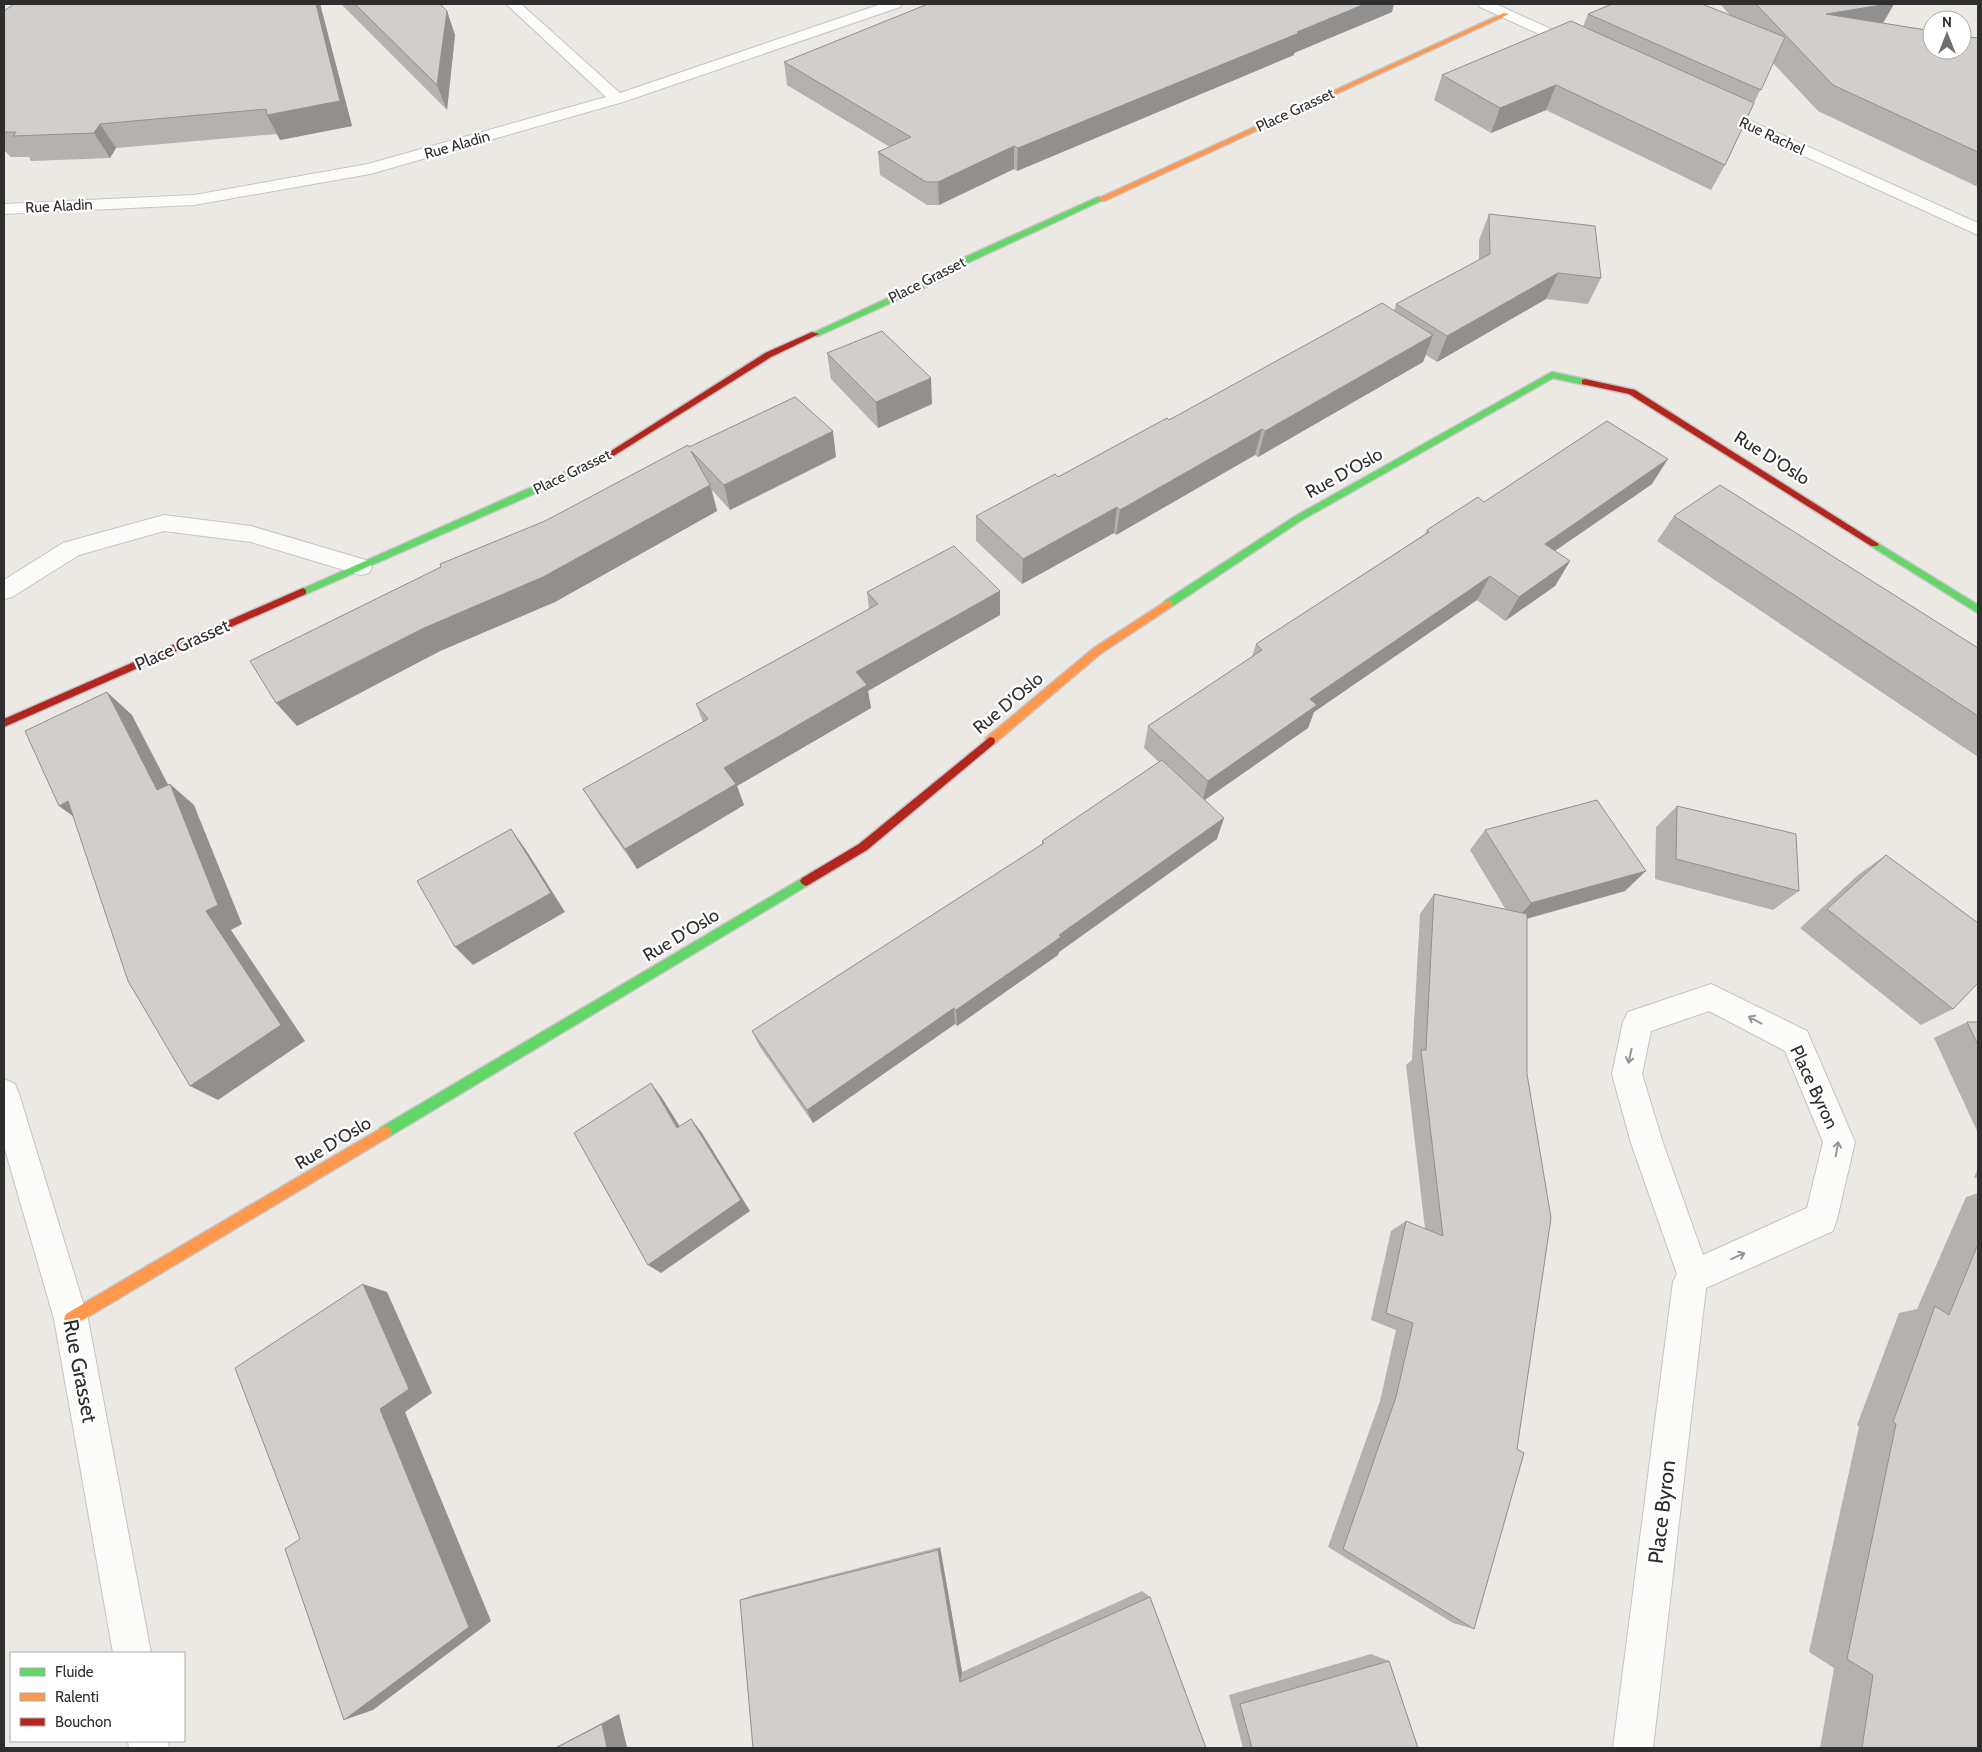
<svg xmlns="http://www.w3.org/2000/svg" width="1982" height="1752" viewBox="0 0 1982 1752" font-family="Cabin,sans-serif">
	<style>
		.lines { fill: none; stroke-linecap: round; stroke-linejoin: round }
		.street-casing { stroke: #c5c4c5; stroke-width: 2 }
		.fast-casing { stroke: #c5c4c5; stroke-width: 3 }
		.slow-casing { stroke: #c5c4c5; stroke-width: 3 }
		.jam-casing { stroke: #c5c4c5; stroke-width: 3 }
		.street { fill: #fcfcfb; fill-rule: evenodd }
		.fast { fill: #63d668; fill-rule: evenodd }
		.slow { fill: #ff974d; fill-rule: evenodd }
		.jam { fill: #b3261e; fill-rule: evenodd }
		.wall { fill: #b4b1af }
		.shaded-wall { fill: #92908e }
		.building { fill: #d1cecb; stroke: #92908e }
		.oneway { stroke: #959594 }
		.labels { text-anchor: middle; stroke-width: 4.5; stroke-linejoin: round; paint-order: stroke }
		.far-street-label { font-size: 15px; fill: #2e2e2e; stroke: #fff }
		.street-label { font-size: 18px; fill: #2e2e2e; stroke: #fff }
		.near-street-label { font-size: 21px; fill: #2e2e2e; stroke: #fff }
	</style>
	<rect width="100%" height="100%" fill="#ece8e4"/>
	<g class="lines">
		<g class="street-casing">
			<path id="street" d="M 506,4 L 521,4 L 620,93 L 881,4 L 902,4 L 900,7 L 623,102 L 370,174 L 194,205 L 4,214 L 4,204 L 194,195 L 368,164 L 606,97 Z
				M 1478,4 L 1496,4 L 1584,44 L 1587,47 L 1584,50 L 1574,50 L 1480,7 Z
				M 1711,103 L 1978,223 L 1978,235 L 1705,111 L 1703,108 L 1705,105 Z
				M 164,515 L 251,526 L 369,561 L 372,567 L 369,573 L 361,575 L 251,542 L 164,531 L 79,555 L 12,597 L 4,599 L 4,580 L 63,543 Z
				M 1711,984 L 1807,1031 L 1855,1142 L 1837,1219 L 1833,1231 L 1706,1288 L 1653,1748 L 1613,1748 L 1673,1282 L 1677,1274 L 1631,1143 L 1612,1074 L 1623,1022 L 1628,1012 ZM 1709,1011 L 1785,1051 L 1823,1142 L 1807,1208 L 1703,1255 L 1663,1143 L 1642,1074 L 1651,1031 Z
				M 4,1079 L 15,1084 L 19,1094 L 88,1319 L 151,1653 L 113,1653 L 54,1319 L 4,1146 Z
				M 128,1741 L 168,1741 L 169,1748 L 129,1748 Z"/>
		</g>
		<g class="fast-casing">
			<path id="fast" d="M 1098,197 L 1105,199 L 965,264 L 941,280 L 818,336 L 811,334 L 935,276 L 959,260 Z
				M 1552,372 L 1585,379 L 1589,382 L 1585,385 L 1553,378 L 1300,521 L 1171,607 L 1165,607 L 1163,604 L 1165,601 L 1294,517 Z
				M 604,455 L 608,458 L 597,466 L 306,594 L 300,594 L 298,592 L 300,590 Z
				M 1874,541 L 1978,605 L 1978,613 L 1871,546 L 1869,544 Z
				M 806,876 L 810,878 L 812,881 L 810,884 L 390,1136 L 385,1138 L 380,1136 L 379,1132 L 380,1128 Z"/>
		</g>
		<g class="slow-casing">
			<path id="slow" d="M 1504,13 L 1509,14 L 1104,201 L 1097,199 Z
				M 1168,600 L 1171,601 L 1173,604 L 1171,607 L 1100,654 L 994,744 L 986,744 L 985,741 L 986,738 L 1094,648 Z
				M 385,1126 L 390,1128 L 391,1132 L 390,1136 L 76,1324 L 71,1326 L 66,1324 L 64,1319 L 66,1314 Z"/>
		</g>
		<g class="jam-casing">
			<path id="jam" d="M 812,332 L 819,334 L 771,357 L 607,460 L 601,460 L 600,458 L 765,353 Z
				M 1585,379 L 1635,390 L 1879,544 L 1877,546 L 1871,546 L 1629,394 L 1582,384 L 1582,380 Z
				M 303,588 L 306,590 L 306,594 L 4,727 L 4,719 Z
				M 990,737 L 994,738 L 995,741 L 994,744 L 867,850 L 810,884 L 806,886 L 802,884 L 800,881 L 802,878 L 859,844 Z"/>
		</g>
		<use href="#street" class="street"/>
		<use href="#fast" class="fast"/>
		<use href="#slow" class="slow"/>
		<use href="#jam" class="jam"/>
	</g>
	<path class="wall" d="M 14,4 L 320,4 L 352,126 L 280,140 L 277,134 L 116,148 L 110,158 L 31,161 L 29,157 L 11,157 L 4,150 L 4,11 Z
		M 341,4 L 440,4 L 447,11 L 455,35 L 447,110 Z
		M 1720,4 L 1894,4 L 1883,23 L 1978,38 L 1978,187 L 1818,111 L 1773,63 L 1754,103 L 1725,165 L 1711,190 L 1546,110 L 1491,133 L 1434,100 L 1442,75 L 1583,27 L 1588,14 L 1730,15 Z
		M 1392,12 L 1294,53 L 1294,55 L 1017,171 L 1014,169 L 939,205 L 927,205 L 880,175 L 878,152 L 890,147 L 787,85 L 784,62 Z
		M 1489,214 L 1601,278 L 1588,304 L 1546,299 L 1437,362 L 1426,355 L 1423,362 L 1258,457 L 1255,455 L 1116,535 L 1114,533 L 1022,584 L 976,541 L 976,516 L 1058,477 L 1169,420 L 1394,311 L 1396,304 L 1479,260 L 1479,240 Z
		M 827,353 L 932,404 L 878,428 L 831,379 Z
		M 689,447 L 836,457 L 730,510 L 712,490 L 717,511 L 555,602 L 440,651 L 297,726 Z
		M 1652,484 L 1555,551 L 1570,561 L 1555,586 L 1505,621 L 1477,600 L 1314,712 L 1308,728 L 1204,800 L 1217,839 L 1059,952 L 1058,955 L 957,1026 L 955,1024 L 813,1123 L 760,1047 L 752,1031 L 1042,845 L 1042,841 L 1159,762 L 1144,748 L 1148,726 L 1252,657 L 1256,644 L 1425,534 L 1427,530 L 1484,502 Z
		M 1674,516 L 1978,648 L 1978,757 L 1657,541 Z
		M 1000,591 L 1000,615 L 868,691 L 871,708 L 737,786 L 744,805 L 637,869 L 596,810 L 583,789 L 703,722 L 696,704 L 869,609 L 867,592 Z
		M 1677,806 L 1799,891 L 1773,910 L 1655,879 L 1656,827 Z
		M 1485,830 L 1625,891 L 1527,919 L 1474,1629 L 1453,1623 L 1328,1547 L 1380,1401 L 1396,1330 L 1371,1320 L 1391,1231 L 1406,1221 L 1425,1229 L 1406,1065 L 1412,1060 L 1420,914 L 1434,894 L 1506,910 L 1470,850 Z
		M 1886,855 L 1953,1009 L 1921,1025 L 1800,928 L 1858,875 Z
		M 1967,1022 L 1978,1022 L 1978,1133 L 1934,1038 Z
		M 1978,1168 L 1978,1178 L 1974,1178 Z
		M 1978,1193 L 1978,1748 L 1820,1748 L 1834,1668 L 1809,1652 L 1859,1427 L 1857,1425 L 1899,1313 L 1917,1309 L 1966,1197 Z
		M 940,1547 L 962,1672 L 1142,1591 L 1150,1597 L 1206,1748 L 753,1748 L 740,1600 L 753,1595 Z
		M 1371,1654 L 1389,1661 L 1418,1748 L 1243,1748 L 1229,1695 Z
		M 619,1714 L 627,1748 L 554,1748 Z"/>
	<path class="shaded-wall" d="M 316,4 L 320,4 L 352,126 L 280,140 L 267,115 Z
		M 1365,4 L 1394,4 L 1392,12 L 1294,53 L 1294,55 L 1017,171 L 1018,148 Z
		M 1888,4 L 1894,4 L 1880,28 L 1826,14 Z
		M 447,11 L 455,35 L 447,110 L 437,85 Z
		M 1556,85 L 1546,110 L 1491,133 L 1500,108 Z
		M 100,124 L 116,148 L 110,158 L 94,133 Z
		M 1014,146 L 1014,169 L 939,205 L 938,182 Z
		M 1558,273 L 1546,299 L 1437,362 L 1447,336 Z
		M 1433,335 L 1423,362 L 1258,457 L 1265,431 Z
		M 931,378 L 932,404 L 878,428 L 876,402 Z
		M 1262,429 L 1255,455 L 1116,535 L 1120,510 Z
		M 833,431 L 836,457 L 730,510 L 724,485 Z
		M 1668,459 L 1652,484 L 1530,568 L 1545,544 Z
		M 710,485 L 717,511 L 555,602 L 440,651 L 297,726 L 276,703 L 424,628 Z
		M 1117,507 L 1114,533 L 1022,584 L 1023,559 Z
		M 1570,561 L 1555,586 L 1505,621 L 1519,597 Z
		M 1490,576 L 1477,600 L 1314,712 L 1308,728 L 1202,802 L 1208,781 L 1310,699 Z
		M 1000,591 L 1000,615 L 868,691 L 871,708 L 737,786 L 744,805 L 637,869 L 625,849 L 724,768 L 856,672 Z
		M 107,692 L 132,715 L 175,798 L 170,784 L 194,805 L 242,924 L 231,930 L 305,1041 L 218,1100 L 190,1086 L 206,911 L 157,790 Z
		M 68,801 L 88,827 L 59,806 Z
		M 1224,818 L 1217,839 L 1059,952 L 1058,955 L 957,1026 L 956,1010 L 1059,935 Z
		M 511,829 L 526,850 L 565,912 L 473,965 L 455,947 Z
		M 1646,871 L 1625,891 L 1514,922 L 1531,903 Z
		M 954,1008 L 955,1024 L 813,1123 L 807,1110 Z
		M 651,1083 L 662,1098 L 689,1141 L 677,1128 Z
		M 691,1119 L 702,1133 L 750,1211 L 661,1273 L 648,1265 Z
		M 363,1284 L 387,1292 L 432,1393 L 405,1412 L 491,1621 L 373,1710 L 344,1720 L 380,1409 Z
		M 940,1547 L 962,1672 L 960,1682 L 938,1550 Z
		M 619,1714 L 627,1748 L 607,1748 L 602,1724 Z"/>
	<path class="building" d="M 14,4 L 316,4 L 340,101 L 267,115 L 266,109 L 100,124 L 94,133 L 13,136 L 16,132 L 4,132 L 4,11 Z
		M 355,4 L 440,4 L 447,11 L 437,85 Z
		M 928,4 L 1365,4 L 1297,32 L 1299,33 L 1018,148 L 1014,146 L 938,182 L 926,182 L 878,152 L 911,137 L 784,62 Z
		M 1612,4 L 1702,4 L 1785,37 L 1761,90 L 1588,14 Z
		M 1756,4 L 1888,4 L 1826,14 L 1932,31 L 1932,50 L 1962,50 L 1962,36 L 1978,38 L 1978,152 L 1833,85 Z
		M 1571,21 L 1754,103 L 1725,165 L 1556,85 L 1500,108 L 1442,75 Z
		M 1489,214 L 1595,226 L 1601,278 L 1558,273 L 1447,336 L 1396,304 L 1490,254 Z
		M 1382,303 L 1433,335 L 1265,431 L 1262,429 L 1120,510 L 1117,507 L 1023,559 L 976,516 L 1055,474 L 1058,477 L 1167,418 L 1169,420 Z
		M 882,331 L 931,378 L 876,402 L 827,353 Z
		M 795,397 L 833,431 L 724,485 L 691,451 L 710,485 L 543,577 L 424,628 L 276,703 L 250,661 L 441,567 L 440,564 L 545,521 L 688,445 L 689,447 Z
		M 1607,421 L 1668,459 L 1545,544 L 1570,561 L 1519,597 L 1490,576 L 1310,699 L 1317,705 L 1208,781 L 1148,726 L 1262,650 L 1256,644 L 1429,532 L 1427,530 L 1478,497 L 1484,502 Z
		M 1720,485 L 1978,648 L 1978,716 L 1674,516 Z
		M 954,546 L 1000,591 L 856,672 L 867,685 L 724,768 L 736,784 L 625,849 L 583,789 L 708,719 L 696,704 L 878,604 L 867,592 Z
		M 107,692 L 157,790 L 170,784 L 218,905 L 206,911 L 281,1025 L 190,1086 L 128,981 L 68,801 L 59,806 L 25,731 Z
		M 1162,760 L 1224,818 L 1059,935 L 1061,937 L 956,1010 L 954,1008 L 807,1110 L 752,1031 L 1044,843 L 1042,841 Z
		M 1597,800 L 1646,871 L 1531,903 L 1485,830 Z
		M 1677,806 L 1796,834 L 1799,891 L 1676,859 Z
		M 511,829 L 551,893 L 455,947 L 417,881 Z
		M 1886,855 L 1978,923 L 1978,983 L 1953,1009 L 1827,909 Z
		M 1434,894 L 1527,914 L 1527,1074 L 1551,1218 L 1517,1449 L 1524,1453 L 1474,1629 L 1343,1549 L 1396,1397 L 1413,1323 L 1386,1313 L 1406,1221 L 1443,1236 L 1421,1050 L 1426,1050 Z
		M 1967,1022 L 1978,1022 L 1978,1045 Z
		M 651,1083 L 677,1128 L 691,1119 L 741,1200 L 648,1265 L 574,1133 Z
		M 1978,1244 L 1978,1748 L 1862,1748 L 1873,1675 L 1847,1659 L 1896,1424 L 1893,1422 L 1935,1306 L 1949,1315 Z
		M 363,1284 L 409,1389 L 380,1409 L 469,1627 L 344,1720 L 285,1549 L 300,1539 L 235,1368 Z
		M 938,1550 L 960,1682 L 1150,1597 L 1206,1748 L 753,1748 L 740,1600 Z
		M 1389,1661 L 1418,1748 L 1252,1748 L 1240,1704 Z
		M 602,1724 L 607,1748 L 556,1748 Z"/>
	<defs><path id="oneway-shaft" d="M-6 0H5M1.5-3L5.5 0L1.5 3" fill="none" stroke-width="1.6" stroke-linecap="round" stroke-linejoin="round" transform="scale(1.25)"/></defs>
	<g class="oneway">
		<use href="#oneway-shaft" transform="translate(1755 1020) rotate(-152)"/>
		<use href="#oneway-shaft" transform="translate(1630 1056) rotate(102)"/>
		<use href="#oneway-shaft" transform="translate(1837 1149) rotate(-80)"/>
		<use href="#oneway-shaft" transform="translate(1738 1256) rotate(-24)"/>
	</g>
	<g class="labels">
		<g class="far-street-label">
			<text transform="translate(1295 110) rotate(-25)" y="5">Place Grasset</text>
			<text transform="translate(1772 136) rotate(25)" y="5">Rue Rachel</text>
			<text transform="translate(457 145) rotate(-16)" y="5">Rue Aladin</text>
			<text transform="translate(59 206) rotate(-3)" y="5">Rue Aladin</text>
			<text transform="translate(927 280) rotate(-27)" y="5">Place Grasset</text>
			<text transform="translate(572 472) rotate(-26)" y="5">Place Grasset</text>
		</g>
		<g class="street-label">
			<text transform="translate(1772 458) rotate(32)" y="6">Rue D'Oslo</text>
			<text transform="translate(1344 473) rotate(-29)" y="6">Rue D'Oslo</text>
			<text transform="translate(182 645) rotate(-24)" y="6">Place Grasset</text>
			<text transform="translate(1008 703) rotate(-40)" y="6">Rue D'Oslo</text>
			<text transform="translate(681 935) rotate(-31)" y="6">Rue D'Oslo</text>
			<text transform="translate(1814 1087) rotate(65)" y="6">Place Byron</text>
			<text transform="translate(333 1143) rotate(-31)" y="6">Rue D'Oslo</text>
		</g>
		<g class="near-street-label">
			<text transform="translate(80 1371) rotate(79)" y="7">Rue Grasset</text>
			<text transform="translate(1662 1512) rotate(-83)" y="7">Place Byron</text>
		</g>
	</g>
	<rect width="1982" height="1752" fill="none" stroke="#2e2e2e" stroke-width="10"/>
	<rect x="10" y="1652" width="175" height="90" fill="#ffffff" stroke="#ababab"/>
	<rect x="20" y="1668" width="25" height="8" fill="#63d668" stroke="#ababab"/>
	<text x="55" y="1677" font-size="15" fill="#2e2e2e">Fluide</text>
	<rect x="20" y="1693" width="25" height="8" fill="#ff974d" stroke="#ababab"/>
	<text x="55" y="1702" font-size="15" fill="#2e2e2e">Ralenti</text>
	<rect x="20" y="1718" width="25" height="8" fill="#b3261e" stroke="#ababab"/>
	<text x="55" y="1727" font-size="15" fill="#2e2e2e">Bouchon</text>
	<g transform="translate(1947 35)"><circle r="24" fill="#ffffff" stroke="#ababab"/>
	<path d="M0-4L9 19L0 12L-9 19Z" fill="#706f6e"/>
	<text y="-8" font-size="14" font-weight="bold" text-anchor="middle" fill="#2e2e2e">N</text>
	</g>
</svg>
